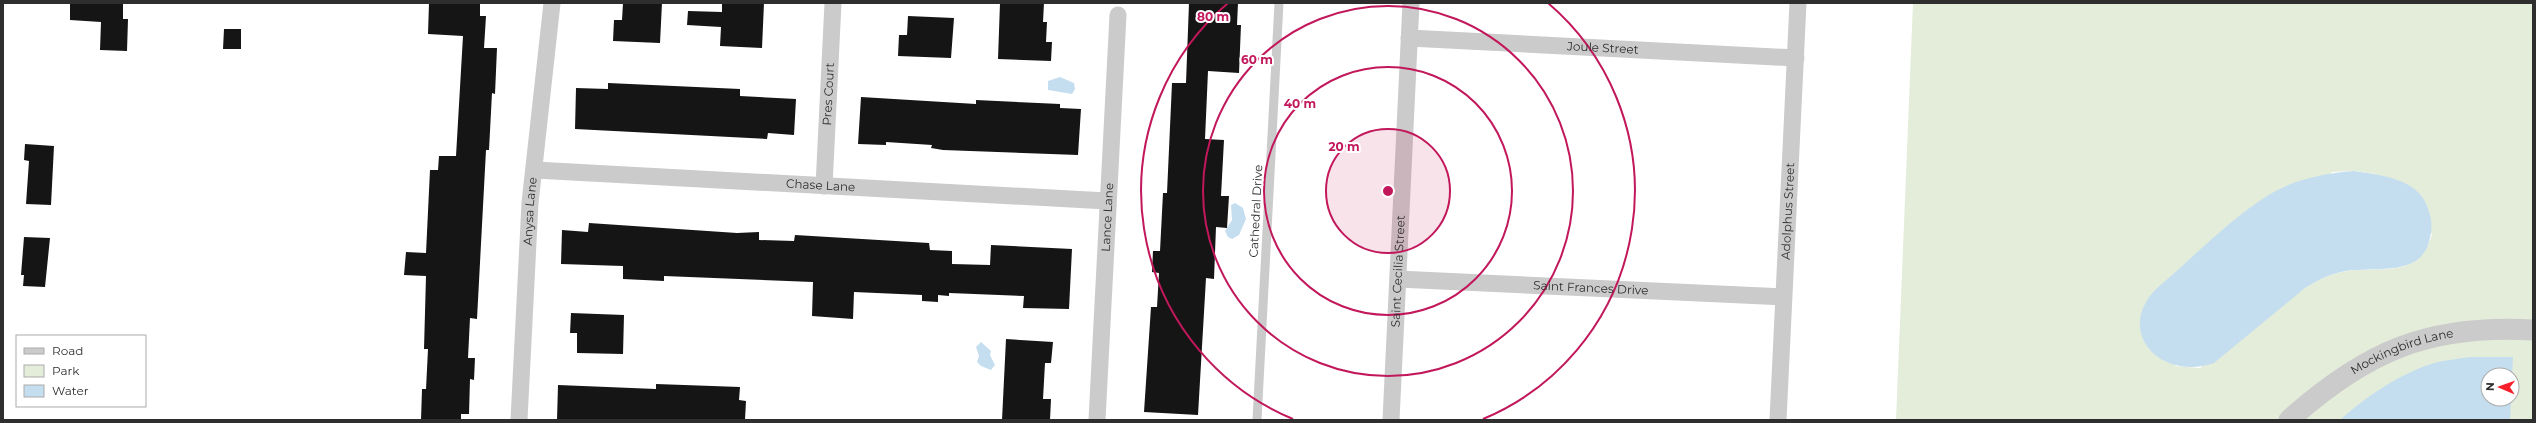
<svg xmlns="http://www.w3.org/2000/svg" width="2536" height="423" viewBox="0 0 2536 423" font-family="Montserrat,sans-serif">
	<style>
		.green { fill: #e4edda; fill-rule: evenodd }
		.water { fill: #c4deef }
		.building { fill: #151515 }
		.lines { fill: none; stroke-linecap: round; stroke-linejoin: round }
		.service { stroke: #cbcbcb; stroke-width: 9 }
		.minor { stroke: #cbcbcb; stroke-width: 17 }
		.tertiary { stroke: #cbcbcb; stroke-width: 21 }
		.ring { fill: none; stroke: #c2185b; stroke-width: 2 }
		.labels { text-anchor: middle; stroke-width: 4; stroke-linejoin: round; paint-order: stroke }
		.street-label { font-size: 12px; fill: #2e2e2e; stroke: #fff }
		.centre { fill: #c2185b; stroke: #fff; stroke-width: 2 }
		.ring-label { font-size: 12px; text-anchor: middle; font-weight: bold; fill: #c2185b; stroke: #fff; stroke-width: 4; stroke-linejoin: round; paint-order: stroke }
	</style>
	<rect width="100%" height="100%" fill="#fff"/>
	<path class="green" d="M 1913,3 L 2533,3 L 2533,420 L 1896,420 ZM 2354,171 L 2375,174 L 2432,234 C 2418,282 2381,264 2342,272 C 2328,275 2316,281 2305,288 L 2200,368 L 2175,366 L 2332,172 ZM 2488,375 L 2512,375 L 2512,399 L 2488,399 Z"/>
	<path class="water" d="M 1060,77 L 1074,83 L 1075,89 L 1072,94 L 1048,90 L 1048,81 Z
		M 2354,171 C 2379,175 2417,178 2427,206 C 2432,218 2433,228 2429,242 C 2419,279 2370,265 2341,272 C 2328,275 2316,281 2305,288 L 2214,363 C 2161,381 2115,333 2155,290 C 2189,261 2229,220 2267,196 C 2292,180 2324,173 2354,171 Z
		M 1235,203 L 1243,208 L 1246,219 L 1239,235 L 1232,239 L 1228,237 L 1225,231 L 1232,220 L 1231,205 Z
		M 981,342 L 991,351 L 990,355 L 995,365 L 991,370 L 981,366 L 977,362 L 979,356 L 976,347 Z
		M 2470,357 L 2513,357 L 2512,377 L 2512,375 L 2488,375 L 2488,399 L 2511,399 L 2510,420 L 2340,420 C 2367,396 2399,374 2434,363 C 2445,360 2458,359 2470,357 Z"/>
	<path class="building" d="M 70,3 L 123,3 L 123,19 L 128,19 L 127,51 L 100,50 L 101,22 L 70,20 Z
		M 429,3 L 480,3 L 480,16 L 486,16 L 484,48 L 497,48 L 495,94 L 492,93 L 489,150 L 486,150 L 477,319 L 470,318 L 468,358 L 475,358 L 474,380 L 470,379 L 469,414 L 461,414 L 461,420 L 421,420 L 422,389 L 426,389 L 428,349 L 424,349 L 426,276 L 404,275 L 406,252 L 426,253 L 430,170 L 438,170 L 439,156 L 456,156 L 463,36 L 428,34 Z
		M 623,3 L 662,3 L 660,43 L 613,41 L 614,20 L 622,20 Z
		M 722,3 L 764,3 L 762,48 L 720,46 L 721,27 L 687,25 L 688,11 L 722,12 Z
		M 1000,3 L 1044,3 L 1043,22 L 1047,22 L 1046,42 L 1052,42 L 1051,61 L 998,59 Z
		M 1189,3 L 1238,3 L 1237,25 L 1241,25 L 1239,73 L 1208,71 L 1205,139 L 1224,140 L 1221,196 L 1229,196 L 1227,228 L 1216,227 L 1214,279 L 1206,278 L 1198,415 L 1144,412 L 1151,307 L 1157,307 L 1159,273 L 1152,272 L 1153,251 L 1160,251 L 1163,193 L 1167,193 L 1172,83 L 1186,83 Z
		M 908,16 L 954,18 L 951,58 L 898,56 L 899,35 L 907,35 Z
		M 224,29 L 241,29 L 241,49 L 223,49 Z
		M 608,83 L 740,89 L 740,96 L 796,99 L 794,135 L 768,133 L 767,139 L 575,129 L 576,88 L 608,89 Z
		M 861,97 L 976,104 L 976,100 L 1060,104 L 1060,108 L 1081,109 L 1078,155 L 943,150 L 931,148 L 932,145 L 886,142 L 886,145 L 858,144 Z
		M 25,144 L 54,146 L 51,205 L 26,204 L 29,161 L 24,160 Z
		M 589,223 L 737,233 L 759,232 L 759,240 L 794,241 L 795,235 L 929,243 L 930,250 L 952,251 L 952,264 L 990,265 L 991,245 L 1072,249 L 1069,309 L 1023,308 L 1024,296 L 949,293 L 949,296 L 938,295 L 938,302 L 922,301 L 922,295 L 854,292 L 853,319 L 812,316 L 813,282 L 664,276 L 664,281 L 623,279 L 623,266 L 561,264 L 562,230 L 588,232 Z
		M 24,237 L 50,238 L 45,287 L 23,286 L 24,275 L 21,275 Z
		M 571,313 L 624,315 L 623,354 L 577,353 L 577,333 L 570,333 Z
		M 1006,339 L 1053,342 L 1051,363 L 1045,363 L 1043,399 L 1051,399 L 1050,420 L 1002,420 Z
		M 656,384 L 740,387 L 739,400 L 746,401 L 745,420 L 557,420 L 558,385 L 656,389 Z"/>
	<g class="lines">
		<path class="service" d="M 1257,420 L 1279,3"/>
		<g class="minor">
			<path id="s1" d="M 1409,38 L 1796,58"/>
			<path id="s2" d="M 535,170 L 1107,201"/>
			<path id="s3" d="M 824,186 L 833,3"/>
			<path id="s4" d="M 1398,279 L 1783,297"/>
			<path id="s5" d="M 519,420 L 530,203 L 552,3"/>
			<path id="s6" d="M 1097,420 L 1118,15"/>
			<path id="s7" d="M 1391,420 L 1411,3"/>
			<path id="s8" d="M 1778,420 L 1798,3"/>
		</g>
		<path class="tertiary" id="s9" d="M 2289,420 C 2366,351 2429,324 2533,330"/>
	</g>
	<circle cx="1388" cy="191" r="62" fill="#c2185b" fill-opacity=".12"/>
	<g class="ring">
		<circle cx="1388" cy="191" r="62"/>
		<circle cx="1388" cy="191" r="124"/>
		<circle cx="1388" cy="191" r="185"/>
		<path d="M1293 419A247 247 0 0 1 1228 3M1548 3A247 247 0 0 1 1483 419"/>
	</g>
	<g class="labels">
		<g class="street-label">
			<text dy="4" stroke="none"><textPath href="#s1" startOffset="194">Joule Street</textPath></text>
			<text dy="4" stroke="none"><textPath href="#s3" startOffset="92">Pres Court</textPath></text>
			<text dy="4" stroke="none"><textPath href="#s2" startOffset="286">Chase Lane</textPath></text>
			<text dy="4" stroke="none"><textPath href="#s5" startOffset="209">Anysa Lane</textPath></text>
			<text transform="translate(1256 211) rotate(-87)" y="4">Cathedral Drive</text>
			<text dy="4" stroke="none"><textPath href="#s8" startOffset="209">Adolphus Street</textPath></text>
			<text dy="4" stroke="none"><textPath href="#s6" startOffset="203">Lance Lane</textPath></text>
			<text dy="4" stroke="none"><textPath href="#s7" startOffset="149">Saint Cecilia Street</textPath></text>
			<text dy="4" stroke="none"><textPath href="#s4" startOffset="193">Saint Frances Drive</textPath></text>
			<text dy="4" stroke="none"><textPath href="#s9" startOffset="134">Mockingbird Lane</textPath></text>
		</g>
	</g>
	<circle cx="1388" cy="191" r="6" class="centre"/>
	<g class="ring-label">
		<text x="1213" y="21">80 m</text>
		<text x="1257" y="64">60 m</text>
		<text x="1300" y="108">40 m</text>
		<text x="1344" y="151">20 m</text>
	</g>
	<rect width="2536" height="423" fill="none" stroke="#2e2e2e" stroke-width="8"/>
	<rect x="16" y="335" width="130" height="72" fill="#ffffff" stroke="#ababab"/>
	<rect x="24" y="348" width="20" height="6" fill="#cbcbcb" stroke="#ababab"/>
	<text x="52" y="355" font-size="12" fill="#2e2e2e">Road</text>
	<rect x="24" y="365" width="20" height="12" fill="#e4edda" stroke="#ababab"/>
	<text x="52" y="375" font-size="12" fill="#2e2e2e">Park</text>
	<rect x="24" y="385" width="20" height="12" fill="#c4deef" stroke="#ababab"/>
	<text x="52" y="395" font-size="12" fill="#2e2e2e">Water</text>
	<g transform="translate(2500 387) rotate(272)"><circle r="19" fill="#ffffff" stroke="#ababab"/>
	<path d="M0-3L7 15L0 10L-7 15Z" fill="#f71f2a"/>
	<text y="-6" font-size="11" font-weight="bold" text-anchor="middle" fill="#2e2e2e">N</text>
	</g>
</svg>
